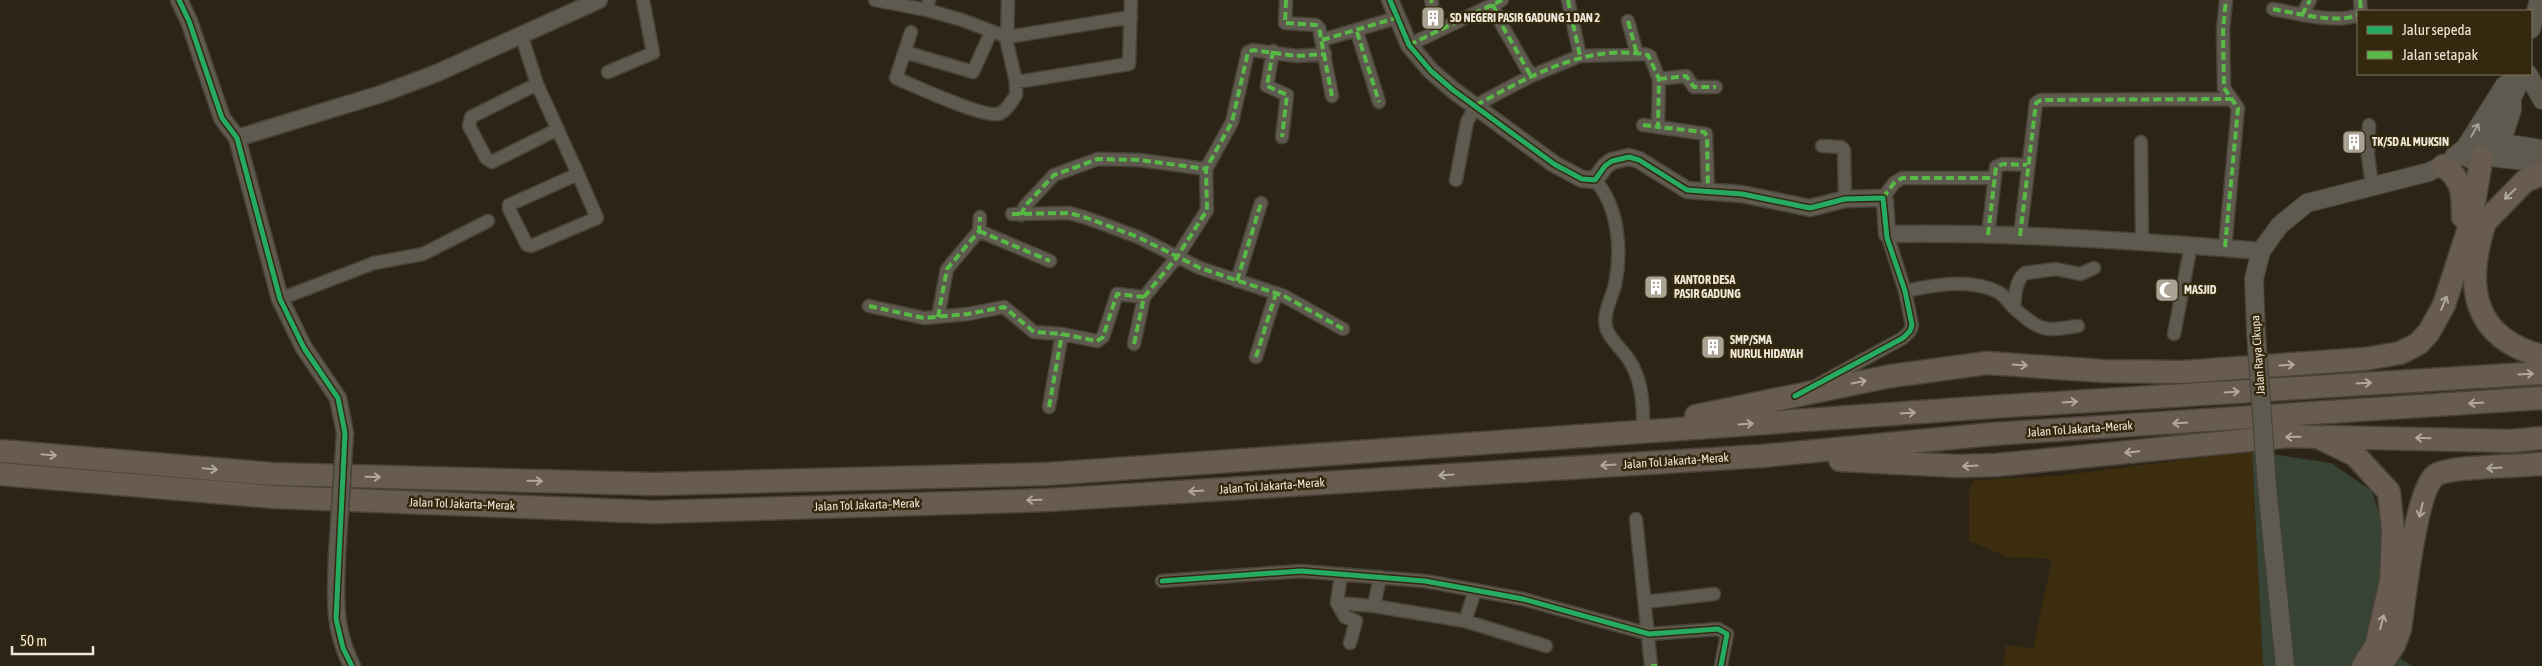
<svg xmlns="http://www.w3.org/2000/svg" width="2542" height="666" viewBox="0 0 2542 666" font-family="'Asap Condensed',sans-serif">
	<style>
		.built { fill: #3b2d0d }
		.green { fill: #364335 }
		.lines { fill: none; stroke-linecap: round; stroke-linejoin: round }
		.minor-casing { stroke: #484237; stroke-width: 15 }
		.tertiary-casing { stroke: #484237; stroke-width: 19 }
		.secondary-casing { stroke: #484237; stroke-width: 20 }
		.motorway-casing { stroke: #484237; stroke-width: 25 }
		.minor { stroke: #5f5a4f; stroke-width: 12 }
		.tertiary { stroke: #5f5a4f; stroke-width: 16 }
		.secondary { stroke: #5f5a4f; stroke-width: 18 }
		.motorway { stroke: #685b50; stroke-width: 22 }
		.tertiary-bridge-casing { stroke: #484237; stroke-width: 19; stroke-linecap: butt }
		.secondary-bridge-casing { stroke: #484237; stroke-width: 20; stroke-linecap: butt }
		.tertiary-bridge { stroke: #5f5a4f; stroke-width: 16 }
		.secondary-bridge { stroke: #5f5a4f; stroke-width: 18 }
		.quiet { stroke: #58b947; stroke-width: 4; stroke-dasharray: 8 4; stroke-linecap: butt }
		.cycleway-casing { stroke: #34280f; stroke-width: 8 }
		.cycleway { stroke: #26ab63; stroke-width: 5 }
		.oneway { stroke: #a6a094 }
		.oneway2 { stroke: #b2a89b }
		.labels { text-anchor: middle; stroke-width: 5; stroke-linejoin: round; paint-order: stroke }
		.poi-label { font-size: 12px; font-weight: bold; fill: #eee7d8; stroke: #34280f; text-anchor: start }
		.street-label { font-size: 12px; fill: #eee7d8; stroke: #34280f }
	</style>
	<rect width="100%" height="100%" fill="#2c2517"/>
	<path class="built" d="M 2252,451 L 2263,666 L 2003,666 L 2006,645 L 2033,649 L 2052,559 L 2008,557 L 1969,541 L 1969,492 L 1974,480 L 2057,476 Z"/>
	<path class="green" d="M 2252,451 L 2331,463 L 2372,491 L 2388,541 L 2379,646 L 2413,666 L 2263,666 Z"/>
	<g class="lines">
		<g class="minor-casing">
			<path id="minor" d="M 875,0 L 927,10
				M 929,0 L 927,10 L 962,20 L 1007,37 L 1131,17
				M 1008,0 L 1007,43 L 1016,82 L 1129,64 L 1131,0
				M 1286,0 L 1285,23 L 1316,25 L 1319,28 L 1332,96
				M 1431,0 L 1432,3
				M 1568,0 L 1580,56
				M 2360,0 L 2361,11
				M 1493,4 L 1499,20 L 1531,76
				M 2273,9 C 2295,13 2337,24 2358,15
				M 2302,15 L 2310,0
				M 1628,21 L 1637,54
				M 911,32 L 896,78 C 915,86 981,117 998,114 C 1006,112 1012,101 1016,95 L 1016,82
				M 1357,32 L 1379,102
				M 521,34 L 537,84 L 578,174
				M 1322,40 L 1396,18
				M 1409,45 L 1502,0
				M 1273,51 L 1267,86 L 1287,95 L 1282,137
				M 905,52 L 973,72 L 991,32
				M 608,72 L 653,53 L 643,0
				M 1659,79 L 1686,76 L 1694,87 L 1716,87
				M 537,84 L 471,117 L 469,126 L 486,158 L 492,162 L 558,129
				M 1643,125 L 1658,127
				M 2369,125 L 2368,155 L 2372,186
				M 2141,142 L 2142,242
				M 1822,146 L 1841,147 L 1844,150 L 1845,199
				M 578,174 L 597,218 L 531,246 L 527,245 L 509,209 L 509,205 Z
				M 1456,180 L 1467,122 L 1476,105 L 1531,76 L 1580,56 L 1644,54 L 1650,56 L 1659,79 L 1658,127 L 1706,134 L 1708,191
				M 1595,180 C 1619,207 1622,251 1615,285 C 1612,298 1601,316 1607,330 C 1611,341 1623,350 1629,360 C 1641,378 1643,399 1643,419
				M 1883,198 L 1894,183 L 1902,178 L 1993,178
				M 1012,214 L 1069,213 L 1087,218 L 1138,237 L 1200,268 L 1284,296 L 1343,329
				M 1021,215 L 1025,206 L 1054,175 L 1098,159 L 1140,160 L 1206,169
				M 979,231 L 1050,261
				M 1988,235 L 1996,167 L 2003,164 L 2027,165
				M 2020,236 L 2036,103 L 2041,100 L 2231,99
				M 2225,247 L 2238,108 L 2224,88 L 2223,30 L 2226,0
				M 1237,281 L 1261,203
				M 1905,291 C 1934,285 1970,278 1998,292 C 2004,295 2009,303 2014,308
				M 280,299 L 374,263 L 423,254 L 488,221
				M 869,306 L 924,318 L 968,314 L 1004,307 L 1034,332 L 1062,334 L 1097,341 L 1103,337 L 1117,294 L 1144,297
				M 938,317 L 947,269 L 979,231 L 980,217
				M 2078,326 C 2044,331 2041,332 2014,308 C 2015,297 2015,281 2025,273 L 2056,269 L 2080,274 L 2094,268
				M 2174,334 L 2191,245
				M 1134,344 L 1144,297 L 1177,257 L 1207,210 L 1206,169 L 1232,122 L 1248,52 L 1253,50 L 1296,56 L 1325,54
				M 1256,357 L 1276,293
				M 1819,384 L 1903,338 L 1910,331 L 1912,325 L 1905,291 L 1887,234
				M 1049,407 L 1062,334
				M 1636,519 L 1651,666
				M 1341,574 L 1337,603 L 1374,606
				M 1380,577 L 1374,606 L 1465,621 L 1475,591
				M 1162,581 L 1301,571 L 1425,581 L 1523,599 L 1649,634 L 1718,629 L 1727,634 L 1721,666
				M 1645,602 L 1714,594
				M 1337,603 L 1345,617 L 1356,621 L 1350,643
				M 1465,621 L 1546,646"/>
		</g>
		<g class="tertiary-casing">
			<path id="tertiary" d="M 179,0 L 189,21 L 222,118 L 237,138 L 280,299 L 304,348 L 338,398 L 345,433
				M 1390,0 L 1409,45 L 1431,71 L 1453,90 L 1554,164 L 1582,179 L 1595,180 L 1605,166 L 1612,161 L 1629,157 L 1639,160 L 1687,190 L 1742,194 L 1810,208 L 1845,199 L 1881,198 L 1885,201 L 1887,234 C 2012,232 2137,241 2261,251
				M 237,138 L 381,94 L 437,73 L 599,0
				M 337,555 C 336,598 332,626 352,666"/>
		</g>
		<g class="secondary-casing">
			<path id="secondary" d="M 2531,29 L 2539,0
				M 2528,74 L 2542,100
				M 2498,153 L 2512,110 L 2512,98
				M 2483,154 L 2501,106 L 2512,98 L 2523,74
				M 2454,156 L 2465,148 L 2504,86 L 2520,74
				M 2470,159 L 2482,156 L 2542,163
				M 2256,332 L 2254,279 L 2261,251 L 2280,225 L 2307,203 L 2429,172 L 2488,143 L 2502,143 L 2542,149
				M 2267,486 L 2285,666"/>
		</g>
		<g class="motorway-casing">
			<path id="motorway" d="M 2443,166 C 2463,179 2463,194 2463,217
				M 2485,222 L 2525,181 L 2542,174
				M 2484,225 C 2465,286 2472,338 2542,356
				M 1696,416 L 1891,376 L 1987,363 L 2103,371 L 2183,372 L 2365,359 L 2400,353 L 2418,344 L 2429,332 L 2444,305 L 2470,225 L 2482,156
				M 2326,437 L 2511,441 L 2542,438
				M 0,451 L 272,474 L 654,484 L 1047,474 L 1990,407 L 2542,373
				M 1840,460 L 1958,466 L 1996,465 L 2289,436 L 2318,437 L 2355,455 L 2389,492 L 2393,531 L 2391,581 L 2376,646 L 2363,666
				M 0,474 L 275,497 L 654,512 L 1047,500 L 1762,456 L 1993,434 L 2542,398
				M 2380,666 L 2394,645 L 2400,629 C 2404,602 2416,488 2436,475 C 2449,466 2522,466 2542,464"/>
		</g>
		<use href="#minor" class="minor"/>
		<use href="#tertiary" class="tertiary"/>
		<use href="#secondary" class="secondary"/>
		<use href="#motorway" class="motorway"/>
		<g class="tertiary-bridge-casing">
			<path id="tertiary-bridge" d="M 337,555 L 345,433"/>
		</g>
		<g class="secondary-bridge-casing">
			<path id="secondary-bridge" d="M 2256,332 L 2267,486"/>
		</g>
		<use href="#tertiary-bridge" class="tertiary-bridge"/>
		<use href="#secondary-bridge" class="secondary-bridge"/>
		<path class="quiet" d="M 1286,0 L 1285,23 L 1316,25 L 1319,28 L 1332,96
			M 1431,0 L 1432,3
			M 1568,0 L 1580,56
			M 2360,0 L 2361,11
			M 1493,4 L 1499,20 L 1531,76
			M 2273,9 C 2295,13 2337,24 2358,15
			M 2302,15 L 2310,0
			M 1628,21 L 1637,54
			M 1357,32 L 1379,102
			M 1322,40 L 1396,18
			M 1409,45 L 1502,0
			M 1273,51 L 1267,86 L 1287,95 L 1282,137
			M 1659,79 L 1686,76 L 1694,87 L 1716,87
			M 1476,105 C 1529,77 1586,43 1648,55 L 1659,79 L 1658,127 L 1704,132 L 1707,136 L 1708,191
			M 1643,125 L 1658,127
			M 1883,198 L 1894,183 L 1902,178 L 1993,178
			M 1012,214 L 1069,213 L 1087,218 L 1138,237 L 1200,268 L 1284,296 L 1343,329
			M 1021,215 L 1025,206 L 1054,175 L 1098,159 L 1140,160 L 1206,169
			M 979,231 L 1050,261
			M 1988,235 L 1996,167 L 2003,164 L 2027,165
			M 2020,236 L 2036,103 L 2041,100 L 2231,99
			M 2225,247 L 2238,108 L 2224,88 L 2223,30 L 2226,0
			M 1237,281 L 1261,203
			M 869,306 L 924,318 L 968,314 L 1004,307 L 1034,332 L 1062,334 L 1097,341 L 1103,337 L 1117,294 L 1144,297
			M 938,317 L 947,269 L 979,231 L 980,217
			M 1134,344 L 1144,297 L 1177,257 L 1207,210 L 1206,169 L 1232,122 L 1248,52 L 1253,50 L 1296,56 L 1325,54
			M 1256,357 L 1276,293
			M 1049,407 L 1062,334
			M 1651,666 L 1657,666"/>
		<g class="cycleway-casing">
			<path id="cycleway" d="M 179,0 L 189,21 L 222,118 L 237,138 L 280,299 L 304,348 L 338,398 L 345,433 L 336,619 L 343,648 L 352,666
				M 1390,0 L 1409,45 L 1431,71 L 1453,90 L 1554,164 L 1582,179 L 1595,180 L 1605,166 L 1612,161 L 1629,157 L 1639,160 L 1687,190 L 1742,194 L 1810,208 L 1845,199 L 1883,198 L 1887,238 L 1905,291 L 1912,325 L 1910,331 L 1903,338 L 1795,396
				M 1162,581 L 1301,571 L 1425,581 L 1523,599 L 1649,634 L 1718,629 L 1727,634 L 1721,666"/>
		</g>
		<use href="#cycleway" class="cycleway"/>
	</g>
	<defs><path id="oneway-shaft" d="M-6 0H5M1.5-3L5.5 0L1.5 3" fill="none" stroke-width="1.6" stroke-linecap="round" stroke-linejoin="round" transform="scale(1.25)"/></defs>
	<use class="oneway" href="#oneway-shaft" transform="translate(2475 130) rotate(-60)"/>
	<g class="oneway2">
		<use href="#oneway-shaft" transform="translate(2510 194) rotate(137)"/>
		<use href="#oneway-shaft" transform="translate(2444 303) rotate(-68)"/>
		<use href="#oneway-shaft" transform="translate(2020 365) rotate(4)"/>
		<use href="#oneway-shaft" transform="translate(2287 365) rotate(-4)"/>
		<use href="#oneway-shaft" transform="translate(2526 374) rotate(-3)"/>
		<use href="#oneway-shaft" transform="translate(1859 382) rotate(-12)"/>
		<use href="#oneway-shaft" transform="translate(2364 383) rotate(-3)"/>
		<use href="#oneway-shaft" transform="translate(2232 392) rotate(-4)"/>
		<use href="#oneway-shaft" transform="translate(2070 402) rotate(-4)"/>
		<use href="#oneway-shaft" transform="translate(2476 403) rotate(176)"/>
		<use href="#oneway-shaft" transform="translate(1908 413) rotate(-4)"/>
		<use href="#oneway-shaft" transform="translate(2180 423) rotate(176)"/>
		<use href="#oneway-shaft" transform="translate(1746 424) rotate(-4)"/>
		<use href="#oneway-shaft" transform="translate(2293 437) rotate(179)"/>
		<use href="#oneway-shaft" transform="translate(2423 438) rotate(-178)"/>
		<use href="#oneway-shaft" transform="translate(2132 452) rotate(174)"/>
		<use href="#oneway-shaft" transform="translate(49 455) rotate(5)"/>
		<use href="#oneway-shaft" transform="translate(1608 465) rotate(176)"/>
		<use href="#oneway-shaft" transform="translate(1970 466) rotate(177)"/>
		<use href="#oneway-shaft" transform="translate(2494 468) rotate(176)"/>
		<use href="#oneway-shaft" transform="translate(210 469) rotate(5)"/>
		<use href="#oneway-shaft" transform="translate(1446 475) rotate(176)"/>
		<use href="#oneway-shaft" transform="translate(373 477) rotate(1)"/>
		<use href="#oneway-shaft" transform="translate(535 481) rotate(1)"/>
		<use href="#oneway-shaft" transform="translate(1196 491) rotate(176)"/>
		<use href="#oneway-shaft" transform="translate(1034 500) rotate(178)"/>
		<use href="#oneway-shaft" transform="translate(2421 510) rotate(103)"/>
		<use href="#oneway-shaft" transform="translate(2382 622) rotate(-76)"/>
	</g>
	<defs>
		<g id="building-square" transform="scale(1.25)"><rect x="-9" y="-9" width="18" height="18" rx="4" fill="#aaa394" stroke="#34280f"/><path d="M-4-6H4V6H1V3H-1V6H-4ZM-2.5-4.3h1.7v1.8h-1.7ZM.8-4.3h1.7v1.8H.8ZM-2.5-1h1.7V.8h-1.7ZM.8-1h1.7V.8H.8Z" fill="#fff"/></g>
		<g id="mosque-square" transform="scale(1.25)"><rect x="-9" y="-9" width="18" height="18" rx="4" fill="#aaa394" stroke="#34280f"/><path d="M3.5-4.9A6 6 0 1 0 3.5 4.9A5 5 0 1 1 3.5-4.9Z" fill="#fff"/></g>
	</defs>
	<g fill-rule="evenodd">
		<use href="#building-square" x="1433" y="18"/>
		<use href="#building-square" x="2354" y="142"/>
		<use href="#building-square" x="1656" y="287"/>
		<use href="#mosque-square" x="2167" y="290"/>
		<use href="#building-square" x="1713" y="347"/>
	</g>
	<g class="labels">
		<g class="poi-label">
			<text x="1450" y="22">SD NEGERI PASIR GADUNG 1 DAN 2</text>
			<text x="2372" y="146">TK/SD AL MUKSIN</text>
			<text x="1674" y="284">KANTOR DESA<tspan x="1674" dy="14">PASIR GADUNG</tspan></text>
			<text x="2184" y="294">MASJID</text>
			<text x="1730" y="344">SMP/SMA<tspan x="1730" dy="14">NURUL HIDAYAH</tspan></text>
		</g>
		<g class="street-label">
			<text transform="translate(2258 355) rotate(-94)" y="4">Jalan Raya Cikupa</text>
			<text transform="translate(2080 429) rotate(-4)" y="4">Jalan Tol Jakarta–Merak</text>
			<text transform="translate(1676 461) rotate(-4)" y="4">Jalan Tol Jakarta–Merak</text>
			<text transform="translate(1272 486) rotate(-4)" y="4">Jalan Tol Jakarta–Merak</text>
			<text transform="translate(462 504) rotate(2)" y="4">Jalan Tol Jakarta–Merak</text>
			<text transform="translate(867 505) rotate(-2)" y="4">Jalan Tol Jakarta–Merak</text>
		</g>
	</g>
	<rect x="2357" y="10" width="175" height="65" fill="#34280f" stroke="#7e745f"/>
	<rect x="2367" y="26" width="25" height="8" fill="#26ab63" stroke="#7e745f"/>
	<text x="2402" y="35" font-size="15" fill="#eee7d8">Jalur sepeda</text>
	<rect x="2367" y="51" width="25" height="8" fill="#58b947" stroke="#7e745f"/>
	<text x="2402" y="60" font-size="15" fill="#eee7d8">Jalan setapak</text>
	<path d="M12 646v8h81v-8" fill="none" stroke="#eee7d8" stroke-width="2.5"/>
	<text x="20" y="646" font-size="15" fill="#eee7d8" stroke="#34280f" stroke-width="4" paint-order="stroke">50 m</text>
</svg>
